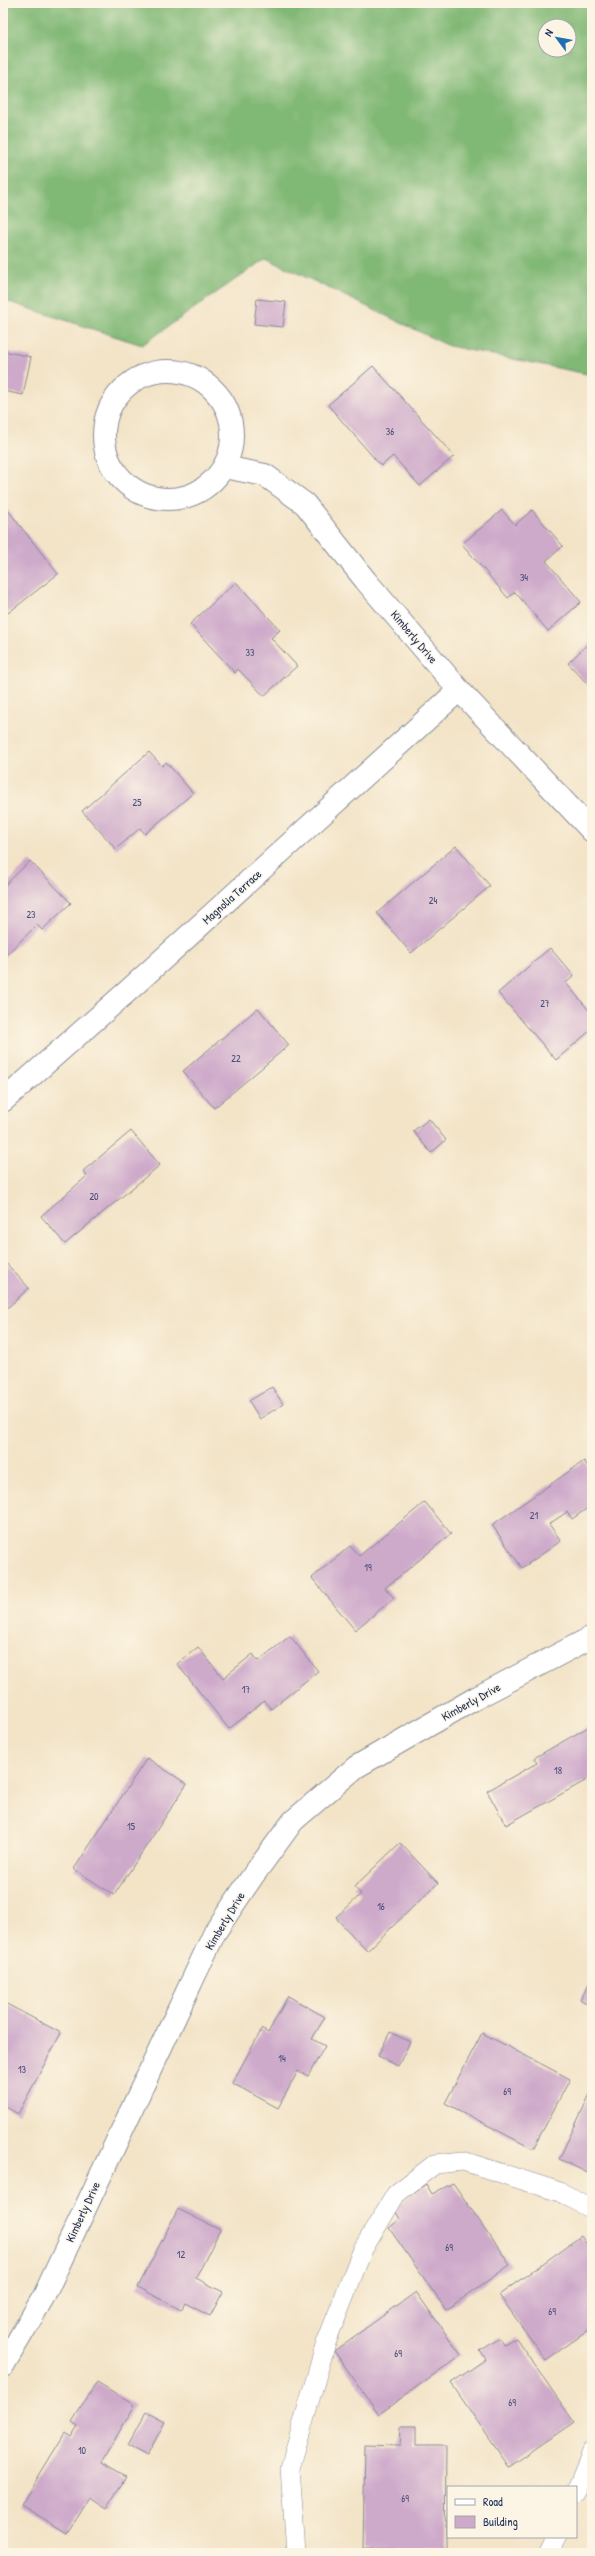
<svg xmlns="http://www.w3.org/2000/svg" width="595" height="2556" viewBox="0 0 595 2556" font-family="'Patrick Hand',sans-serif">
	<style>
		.forest { fill: #80b874; stroke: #4e7469; fill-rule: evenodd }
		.building { fill: #cda9ca }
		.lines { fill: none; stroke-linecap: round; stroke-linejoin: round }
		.service-casing { stroke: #878a93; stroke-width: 20 }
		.minor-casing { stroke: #878a93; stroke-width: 24 }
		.service { stroke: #fff; stroke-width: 19 }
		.minor { stroke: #fff; stroke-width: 22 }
		.labels { text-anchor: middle; stroke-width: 3; stroke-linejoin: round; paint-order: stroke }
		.number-label { font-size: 10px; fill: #484e79 }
		.street-label { font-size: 12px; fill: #1b2f5e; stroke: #fcf5e5 }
	</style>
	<rect width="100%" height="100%" fill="#fcf5e5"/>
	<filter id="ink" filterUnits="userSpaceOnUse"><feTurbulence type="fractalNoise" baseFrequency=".025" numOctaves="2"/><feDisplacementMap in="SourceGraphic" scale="8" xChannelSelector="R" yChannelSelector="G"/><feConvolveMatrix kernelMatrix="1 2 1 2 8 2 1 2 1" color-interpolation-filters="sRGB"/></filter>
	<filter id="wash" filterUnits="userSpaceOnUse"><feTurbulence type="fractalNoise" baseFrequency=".012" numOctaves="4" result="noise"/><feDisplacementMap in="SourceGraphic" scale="16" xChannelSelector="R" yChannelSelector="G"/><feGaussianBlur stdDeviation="0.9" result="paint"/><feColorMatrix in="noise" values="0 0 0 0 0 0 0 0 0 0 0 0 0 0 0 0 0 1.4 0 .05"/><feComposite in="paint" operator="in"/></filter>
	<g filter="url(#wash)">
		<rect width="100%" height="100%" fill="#f3e4c8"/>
		<path class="forest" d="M 5,3 L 592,3 L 592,375 L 449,346 L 266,258 L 142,345 L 3,300 L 3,24 ZM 545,26 L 569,26 L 569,50 L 545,50 Z"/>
		<g id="blocks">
			<path class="building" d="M 257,299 L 286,302 L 283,327 L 254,324 Z
				M 3,351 L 31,357 L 23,395 L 3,391 Z
				M 373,366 L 454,456 L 420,486 L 393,456 L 381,466 L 328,405 Z
				M 3,504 L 58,574 L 8,613 L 3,607 Z
				M 502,510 L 515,525 L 532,510 L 563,546 L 546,561 L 581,602 L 548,631 L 515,592 L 508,598 L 462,544 Z
				M 236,582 L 280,630 L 271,638 L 297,666 L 264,696 L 238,669 L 235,673 L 190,624 Z
				M 592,640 L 592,689 L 568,663 Z
				M 149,752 L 162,766 L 166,762 L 193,793 L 145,834 L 140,828 L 116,849 L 82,811 Z
				M 456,846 L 490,886 L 411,953 L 377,913 Z
				M 30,861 L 71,903 L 42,930 L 37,925 L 3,958 L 3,887 Z
				M 550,948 L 574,976 L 566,983 L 592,1014 L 592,1029 L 556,1060 L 498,993 Z
				M 258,1008 L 289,1045 L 214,1108 L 183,1071 Z
				M 429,1119 L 446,1140 L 431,1153 L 413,1131 Z
				M 131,1131 L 160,1165 L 65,1244 L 41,1216 L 87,1176 L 83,1171 Z
				M 3,1260 L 29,1288 L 3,1312 Z
				M 272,1387 L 283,1404 L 260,1419 L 249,1401 Z
				M 584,1461 L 592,1472 L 592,1505 L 572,1519 L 567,1512 L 549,1524 L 561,1541 L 522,1568 L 492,1525 Z
				M 425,1502 L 451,1534 L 385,1588 L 394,1598 L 355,1630 L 312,1578 L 350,1546 L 359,1556 Z
				M 290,1636 L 318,1671 L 271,1709 L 264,1701 L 229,1729 L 177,1664 L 198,1647 L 223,1678 L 253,1654 L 258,1661 Z
				M 590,1726 L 592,1777 L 506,1825 L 487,1791 L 537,1763 L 534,1758 Z
				M 147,1758 L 187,1784 L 114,1895 L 74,1869 Z
				M 400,1843 L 438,1883 L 367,1951 L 336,1918 L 361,1894 L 354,1887 Z
				M 592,1979 L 592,2007 L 580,2000 Z
				M 288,1996 L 325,2017 L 312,2039 L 325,2046 L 308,2076 L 298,2071 L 278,2108 L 232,2083 L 262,2029 L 268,2033 Z
				M 3,2002 L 61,2033 L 18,2114 L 3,2105 Z
				M 390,2032 L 410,2042 L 398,2066 L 378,2056 Z
				M 482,2033 L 570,2079 L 533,2149 L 445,2103 Z
				M 592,2090 L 592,2175 L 559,2159 Z
				M 453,2183 L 510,2265 L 446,2310 L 389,2228 L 400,2219 L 393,2207 L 426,2184 L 432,2194 Z
				M 178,2209 L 220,2230 L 196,2278 L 223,2292 L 210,2316 L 185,2303 L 181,2310 L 138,2287 Z
				M 581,2236 L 592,2252 L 592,2328 L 546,2360 L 499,2295 Z
				M 416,2292 L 461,2355 L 379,2414 L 334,2351 Z
				M 500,2338 L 504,2345 L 516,2338 L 574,2422 L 509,2467 L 451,2383 L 486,2359 L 480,2351 Z
				M 97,2382 L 135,2405 L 101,2463 L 126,2477 L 106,2509 L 89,2498 L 67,2533 L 21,2505 L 65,2433 L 71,2437 L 78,2426 L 72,2422 Z
				M 146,2412 L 165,2422 L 147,2455 L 128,2445 Z
				M 401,2426 L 416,2426 L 416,2446 L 446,2446 L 445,2550 L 414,2550 L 414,2553 L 397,2553 L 397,2549 L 363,2549 L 365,2445 L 400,2446 Z"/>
		</g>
	</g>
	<g filter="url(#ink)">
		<use href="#blocks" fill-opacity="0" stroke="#878a93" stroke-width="1"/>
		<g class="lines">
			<g class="service-casing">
				<path id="service" d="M 576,2491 L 592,2452
					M 296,2553 L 290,2468 L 326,2343 L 363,2249 L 396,2194 L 435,2164 L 463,2161 L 560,2192 L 592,2209
					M 549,2553 L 557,2537"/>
			</g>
			<g class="minor-casing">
				<path id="minor" d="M104 435a64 64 0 1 1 128 0a64 64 0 1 1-128 0Z
					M 224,467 L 265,475 L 305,504 L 366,581 L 459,690 L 592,831
					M 3,1101 L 130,989 L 459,690
					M 3,2366 L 44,2296 L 215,1932 L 252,1877 L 293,1821 L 356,1767 L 476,1698 L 592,1637"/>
			</g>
			<use href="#service" class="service"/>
			<use href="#minor" class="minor"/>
		</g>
	</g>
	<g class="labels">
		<g class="number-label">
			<text x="390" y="435">36</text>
			<text x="524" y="581">34</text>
			<text x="250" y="656">33</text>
			<text x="137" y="806">25</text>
			<text x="433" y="904">24</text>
			<text x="31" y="918">23</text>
			<text x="545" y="1007">27</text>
			<text x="236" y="1062">22</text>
			<text x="94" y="1200">20</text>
			<text x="534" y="1519">21</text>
			<text x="368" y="1571">19</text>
			<text x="246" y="1693">17</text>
			<text x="558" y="1774">18</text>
			<text x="131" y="1830">15</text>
			<text x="381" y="1910">16</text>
			<text x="282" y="2062">14</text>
			<text x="22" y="2073">13</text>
			<text x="507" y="2095">69</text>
			<text x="449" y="2251">69</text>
			<text x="181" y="2258">12</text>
			<text x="552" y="2315">69</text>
			<text x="398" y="2357">69</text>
			<text x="512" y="2406">69</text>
			<text x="82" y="2454">10</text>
			<text x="405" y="2502">69</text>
		</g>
		<g class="street-label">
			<text transform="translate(414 637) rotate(50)" y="4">Kimberly Drive</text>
			<text transform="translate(232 897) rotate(-42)" y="4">Magnolia Terrace</text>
			<text transform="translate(471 1702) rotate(-29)" y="4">Kimberly Drive</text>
			<text transform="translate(225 1921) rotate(-59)" y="4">Kimberly Drive</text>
			<text transform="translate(83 2212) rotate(-65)" y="4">Kimberly Drive</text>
		</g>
	</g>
	<rect width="595" height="2556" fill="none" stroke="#fcf5e5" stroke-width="16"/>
	<rect x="447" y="2486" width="130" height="52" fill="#fcf5e5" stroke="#a2a6af"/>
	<rect x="455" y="2499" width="20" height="6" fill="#ffffff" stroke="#a2a6af"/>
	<text x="483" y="2506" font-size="12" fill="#1b2f5e">Road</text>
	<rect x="455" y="2516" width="20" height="12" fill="#cda9ca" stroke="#a2a6af"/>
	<text x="483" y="2526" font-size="12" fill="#1b2f5e">Building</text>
	<g transform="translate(557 38) rotate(302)"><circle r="19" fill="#fcf5e5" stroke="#a2a6af"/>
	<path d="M0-3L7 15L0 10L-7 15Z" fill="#1f6fb2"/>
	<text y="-6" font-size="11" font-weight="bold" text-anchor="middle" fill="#1b2f5e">N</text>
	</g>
</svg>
